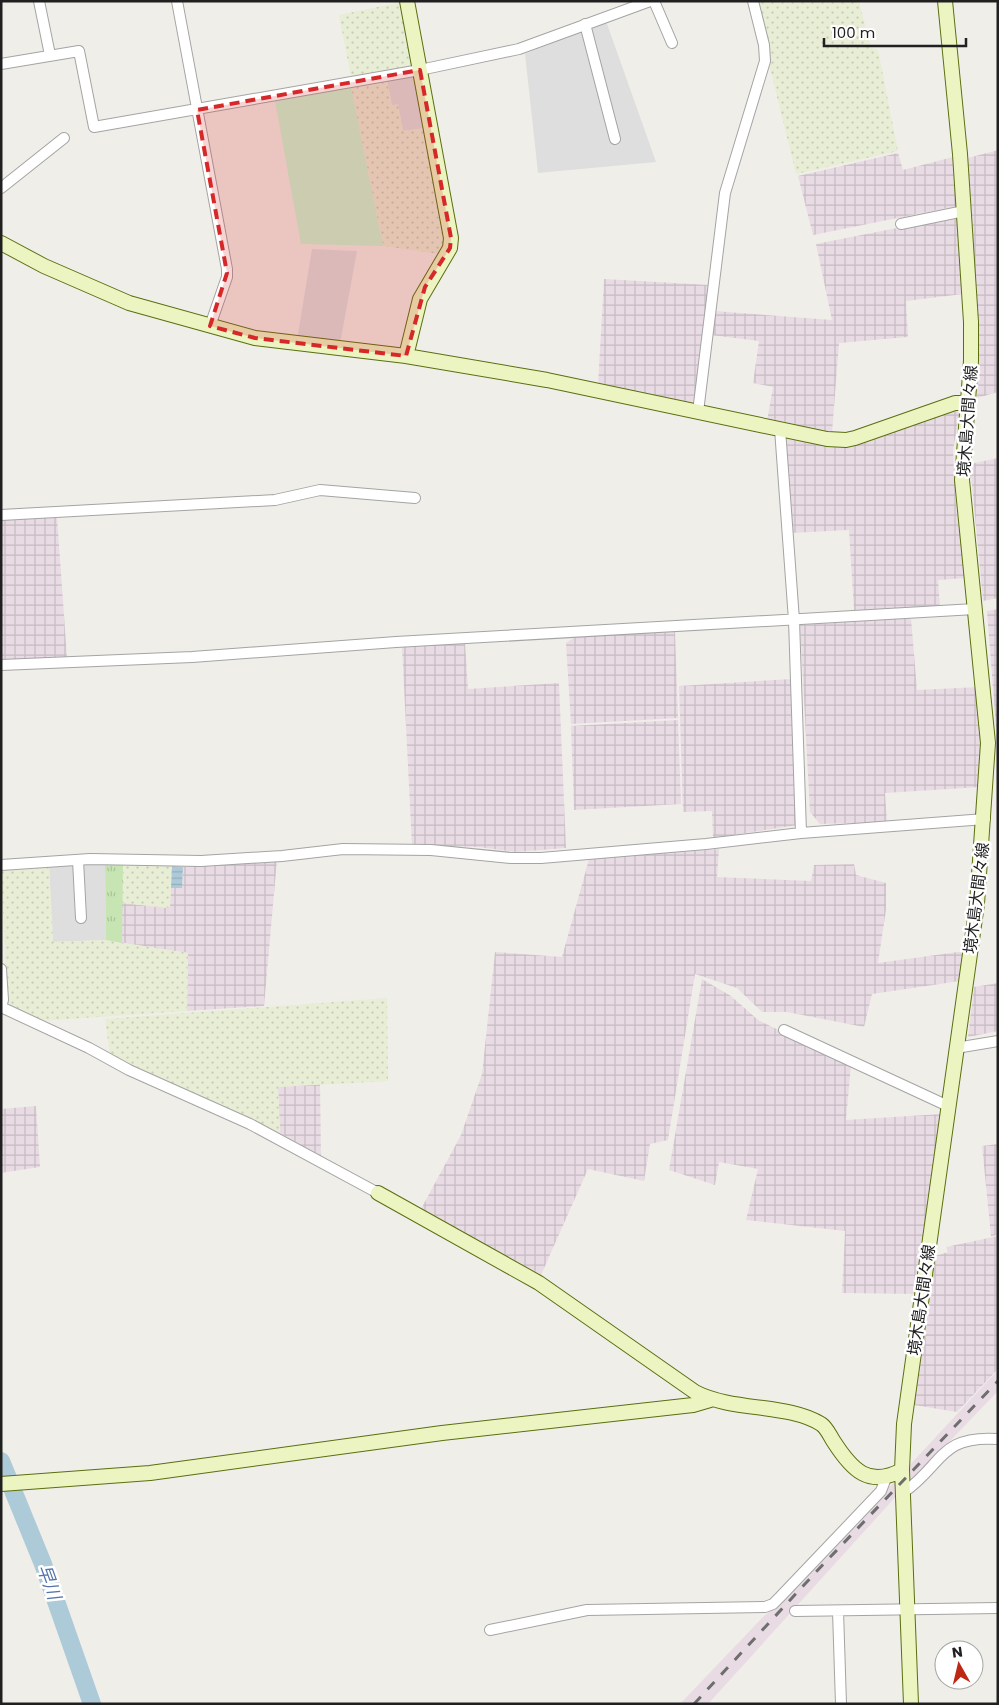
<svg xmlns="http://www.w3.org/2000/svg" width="999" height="1705" viewBox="0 0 999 1705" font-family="Poppins,'Noto Sans JP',sans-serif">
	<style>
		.residential { fill: #dedede }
		.industrial { fill: url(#industrial-grid) }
		.railway { fill: #e8dbe4 }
		.farmland { fill: url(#farmland-dots) }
		.grass { fill: url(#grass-tufts) }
		.park { fill: #caf5d2 }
		.water { fill: url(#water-rules) }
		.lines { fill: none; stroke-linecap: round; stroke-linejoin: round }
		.river { stroke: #adcad9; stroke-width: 18 }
		.street-casing { stroke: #a4a4a4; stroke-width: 12 }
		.secondary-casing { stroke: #5a6f10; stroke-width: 16 }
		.street { stroke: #fff; stroke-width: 10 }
		.secondary { stroke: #ecf4c2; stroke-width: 14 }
		.rail { stroke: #6e6e6e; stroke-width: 3; stroke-dasharray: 10 10; stroke-linecap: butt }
		.marked { fill: #d62828; fill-opacity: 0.2; stroke: #d62828; stroke-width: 4; stroke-dasharray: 10 6; stroke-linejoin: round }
		.labels { text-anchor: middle; stroke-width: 5; stroke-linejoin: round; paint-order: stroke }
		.street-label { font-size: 16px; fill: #202020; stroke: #fff }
		.water-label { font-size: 18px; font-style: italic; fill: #5575a8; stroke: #fff }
	</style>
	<defs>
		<pattern id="industrial-grid" width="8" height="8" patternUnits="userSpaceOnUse" patternTransform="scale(1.25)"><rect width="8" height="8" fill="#e8dbe4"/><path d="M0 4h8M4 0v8" fill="none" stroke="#c7bcc3"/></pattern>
		<pattern id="farmland-dots" width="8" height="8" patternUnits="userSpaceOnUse" patternTransform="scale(1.25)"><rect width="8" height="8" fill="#e8edd5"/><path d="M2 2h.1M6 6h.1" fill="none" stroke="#c7cbb7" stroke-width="1.8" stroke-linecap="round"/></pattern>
		<pattern id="grass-tufts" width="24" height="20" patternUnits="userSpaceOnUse" patternTransform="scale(1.25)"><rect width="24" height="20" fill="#c6e5b3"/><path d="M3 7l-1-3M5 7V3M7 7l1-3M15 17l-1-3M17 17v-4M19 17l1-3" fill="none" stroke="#aac49a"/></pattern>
		<pattern id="water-rules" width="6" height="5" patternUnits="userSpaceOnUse" patternTransform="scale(1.25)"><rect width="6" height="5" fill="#adcad9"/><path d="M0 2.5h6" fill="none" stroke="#95adba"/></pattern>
	</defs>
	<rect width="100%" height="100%" fill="#f0eee8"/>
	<path class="residential" d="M 606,21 L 656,162 L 538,173 L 525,54 Z
		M 412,77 L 417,79 L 426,128 L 403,131 L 398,105 L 392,105 L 387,81 Z
		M 312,249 L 357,251 L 340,344 L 297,340 Z
		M 84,863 L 105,864 L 106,940 L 53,942 L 49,865 Z"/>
	<path class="industrial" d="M 998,150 L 998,392 L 977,398 L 977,313 L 968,158 Z
		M 898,153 L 903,170 L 953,157 L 957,206 L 813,235 L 798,176 Z
		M 958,216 L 963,294 L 906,301 L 908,337 L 839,343 L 832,433 L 767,421 L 773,387 L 753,383 L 759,341 L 710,335 L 714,311 L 832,320 L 816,244 Z
		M 604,279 L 710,285 L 695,407 L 598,385 Z
		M 956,408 L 960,411 L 953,450 L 956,505 L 966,578 L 938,580 L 940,608 L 854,611 L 849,530 L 791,533 L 786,436 L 841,446 Z
		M 998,458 L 998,598 L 983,601 L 970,464 Z
		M 57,516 L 67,658 L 1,661 L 1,519 Z
		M 998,609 L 998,740 L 997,740 L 987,611 Z
		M 911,618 L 917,690 L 979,687 L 983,741 L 981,787 L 885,793 L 887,822 L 820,824 L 810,812 L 800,625 Z
		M 675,632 L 678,718 L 571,724 L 566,643 L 578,635 Z
		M 465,642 L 468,689 L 559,683 L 566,848 L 516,852 L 479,847 L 412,845 L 402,647 Z
		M 792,679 L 798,825 L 713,838 L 712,811 L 683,812 L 679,686 Z
		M 678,720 L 681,804 L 574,810 L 571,726 Z
		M 719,849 L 717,877 L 811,881 L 814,865 L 854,864 L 856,875 L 886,883 L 886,910 L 878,963 L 965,951 L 960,981 L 872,994 L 864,1027 L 787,1012 L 762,1012 L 737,988 L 695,974 L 668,1140 L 650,1144 L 644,1181 L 588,1169 L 541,1275 L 421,1209 L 461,1135 L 482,1074 L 495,952 L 562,957 L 589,859 Z
		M 277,860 L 264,1006 L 187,1011 L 188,953 L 122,943 L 122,903 L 169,908 L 171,888 L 182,888 L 183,867 Z
		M 702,979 L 731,996 L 758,1020 L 851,1065 L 846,1120 L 942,1114 L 916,1294 L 842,1293 L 845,1231 L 746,1220 L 758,1169 L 719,1162 L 715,1185 L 669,1170 Z
		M 998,983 L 998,1031 L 968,1037 L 974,987 Z
		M 320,1084 L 321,1156 L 280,1133 L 278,1087 Z
		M 36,1106 L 40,1167 L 1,1173 L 1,1109 Z
		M 998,1144 L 998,1235 L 991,1236 L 982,1146 Z
		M 998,1236 L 998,1369 L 957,1412 L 914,1405 L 935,1256 L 948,1252 L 946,1247 Z"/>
	<path class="railway" d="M 998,1370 L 998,1391 L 907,1486 L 907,1468 Z
		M 896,1480 L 899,1493 L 708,1704 L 680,1704 L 763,1617 L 783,1601 Z"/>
	<path class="farmland" d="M 757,1 L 859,1 L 871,48 L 878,50 L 898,151 L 796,174 L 769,64 Z
		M 402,2 L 413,62 L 410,67 L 351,77 L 339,15 Z
		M 387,81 L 392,105 L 398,104 L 403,131 L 426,128 L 443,234 L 444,243 L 439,254 L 383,246 L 351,87 Z
		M 49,865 L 53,942 L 106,940 L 188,953 L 187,1011 L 39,1021 L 11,1007 L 7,998 L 1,870 L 3,868 Z
		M 123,865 L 172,866 L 170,908 L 122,903 Z
		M 387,998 L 388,1081 L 278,1087 L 280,1133 L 226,1107 L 139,1071 L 110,1055 L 105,1019 Z"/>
	<path class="grass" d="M 105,864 L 123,865 L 122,943 L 106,940 Z"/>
	<path class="park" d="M 351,87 L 383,246 L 301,244 L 275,101 Z"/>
	<path class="water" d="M 172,866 L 183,867 L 182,888 L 171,888 Z"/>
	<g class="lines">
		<path class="river" d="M 1,1461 L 43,1564 L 92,1704"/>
		<g class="street-casing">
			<path id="street" d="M 39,1 L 50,55
				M 177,1 L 227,269 L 227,277 L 210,326
				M 654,1 L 672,43
				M 585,24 L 615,139
				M 1,64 L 79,51 L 94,127 L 420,70 L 519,49 L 650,1
				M 1,188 L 64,138
				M 901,224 L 964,211
				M 698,412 L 725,193 L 765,61 L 764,45 L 753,1
				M 780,429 L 794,620 L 801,833
				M 1,515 L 275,500 L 320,490 L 415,498
				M 1,665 L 192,657 L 396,642 L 975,609
				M 78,860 L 81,918
				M 1,865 L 90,859 L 201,861 L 282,856 L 343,849 L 431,850 L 511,858 L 541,858 L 706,844 L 801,833 L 985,819
				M 1,969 L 3,1000 L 1,1007 L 89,1048 L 129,1070 L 250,1124 L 378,1193
				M 784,1030 L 948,1106
				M 956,1048 L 998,1041
				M 904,1492 C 943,1465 939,1435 998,1439
				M 795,1611 L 998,1608
				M 838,1611 L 841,1704
				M 490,1630 L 587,1610 L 765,1607 L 773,1604 L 780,1597 L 881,1491 L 886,1478"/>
		</g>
		<g class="secondary-casing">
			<path id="secondary" d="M 1,243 L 44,266 L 129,303 L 255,338 L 406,356 L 547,380 L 827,439 L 846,440 L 855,438 L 955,403 L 967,403
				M 406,356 L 420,299 L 450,248 L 451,238 L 407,1
				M 378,1193 L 539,1283 L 695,1392 C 734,1412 787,1403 821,1424 C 827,1428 830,1436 834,1442 C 852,1470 869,1488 902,1470
				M 1,1484 L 150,1473 L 442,1433 L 693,1405 L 710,1400
				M 911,1704 L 902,1470 L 904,1424 L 977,904 L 988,743 L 962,480 L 971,361 L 971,322 L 960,154 L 945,1"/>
		</g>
		<use href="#street" class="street"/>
		<use href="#secondary" class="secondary"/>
		<path class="rail" d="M 694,1704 L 816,1572 L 998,1381"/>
	</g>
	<path class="marked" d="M 420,70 L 451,238 L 450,248 L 425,287 L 406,356 L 255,338 L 210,326 L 227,273 L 197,110 Z"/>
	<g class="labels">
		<g class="street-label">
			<text transform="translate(967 421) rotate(-86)" y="6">境木島大間々線</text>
			<text transform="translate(976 898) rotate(-83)" y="6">境木島大間々線</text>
			<text transform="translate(921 1300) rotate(-82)" y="6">境木島大間々線</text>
		</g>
		<g class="water-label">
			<text transform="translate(49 1582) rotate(70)" y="6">早川</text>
		</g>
	</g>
	<rect width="999" height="1705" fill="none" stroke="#202020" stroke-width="5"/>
	<g transform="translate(959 1665) rotate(352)"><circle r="24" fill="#ffffff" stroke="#a6a6a6"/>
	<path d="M0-4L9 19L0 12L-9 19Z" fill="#be2713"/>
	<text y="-8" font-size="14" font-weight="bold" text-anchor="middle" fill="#202020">N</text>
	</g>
	<path d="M824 38v8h142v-8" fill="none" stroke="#202020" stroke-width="2.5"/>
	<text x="832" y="38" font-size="15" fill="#202020" stroke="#ffffff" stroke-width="4" paint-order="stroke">100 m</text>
</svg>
